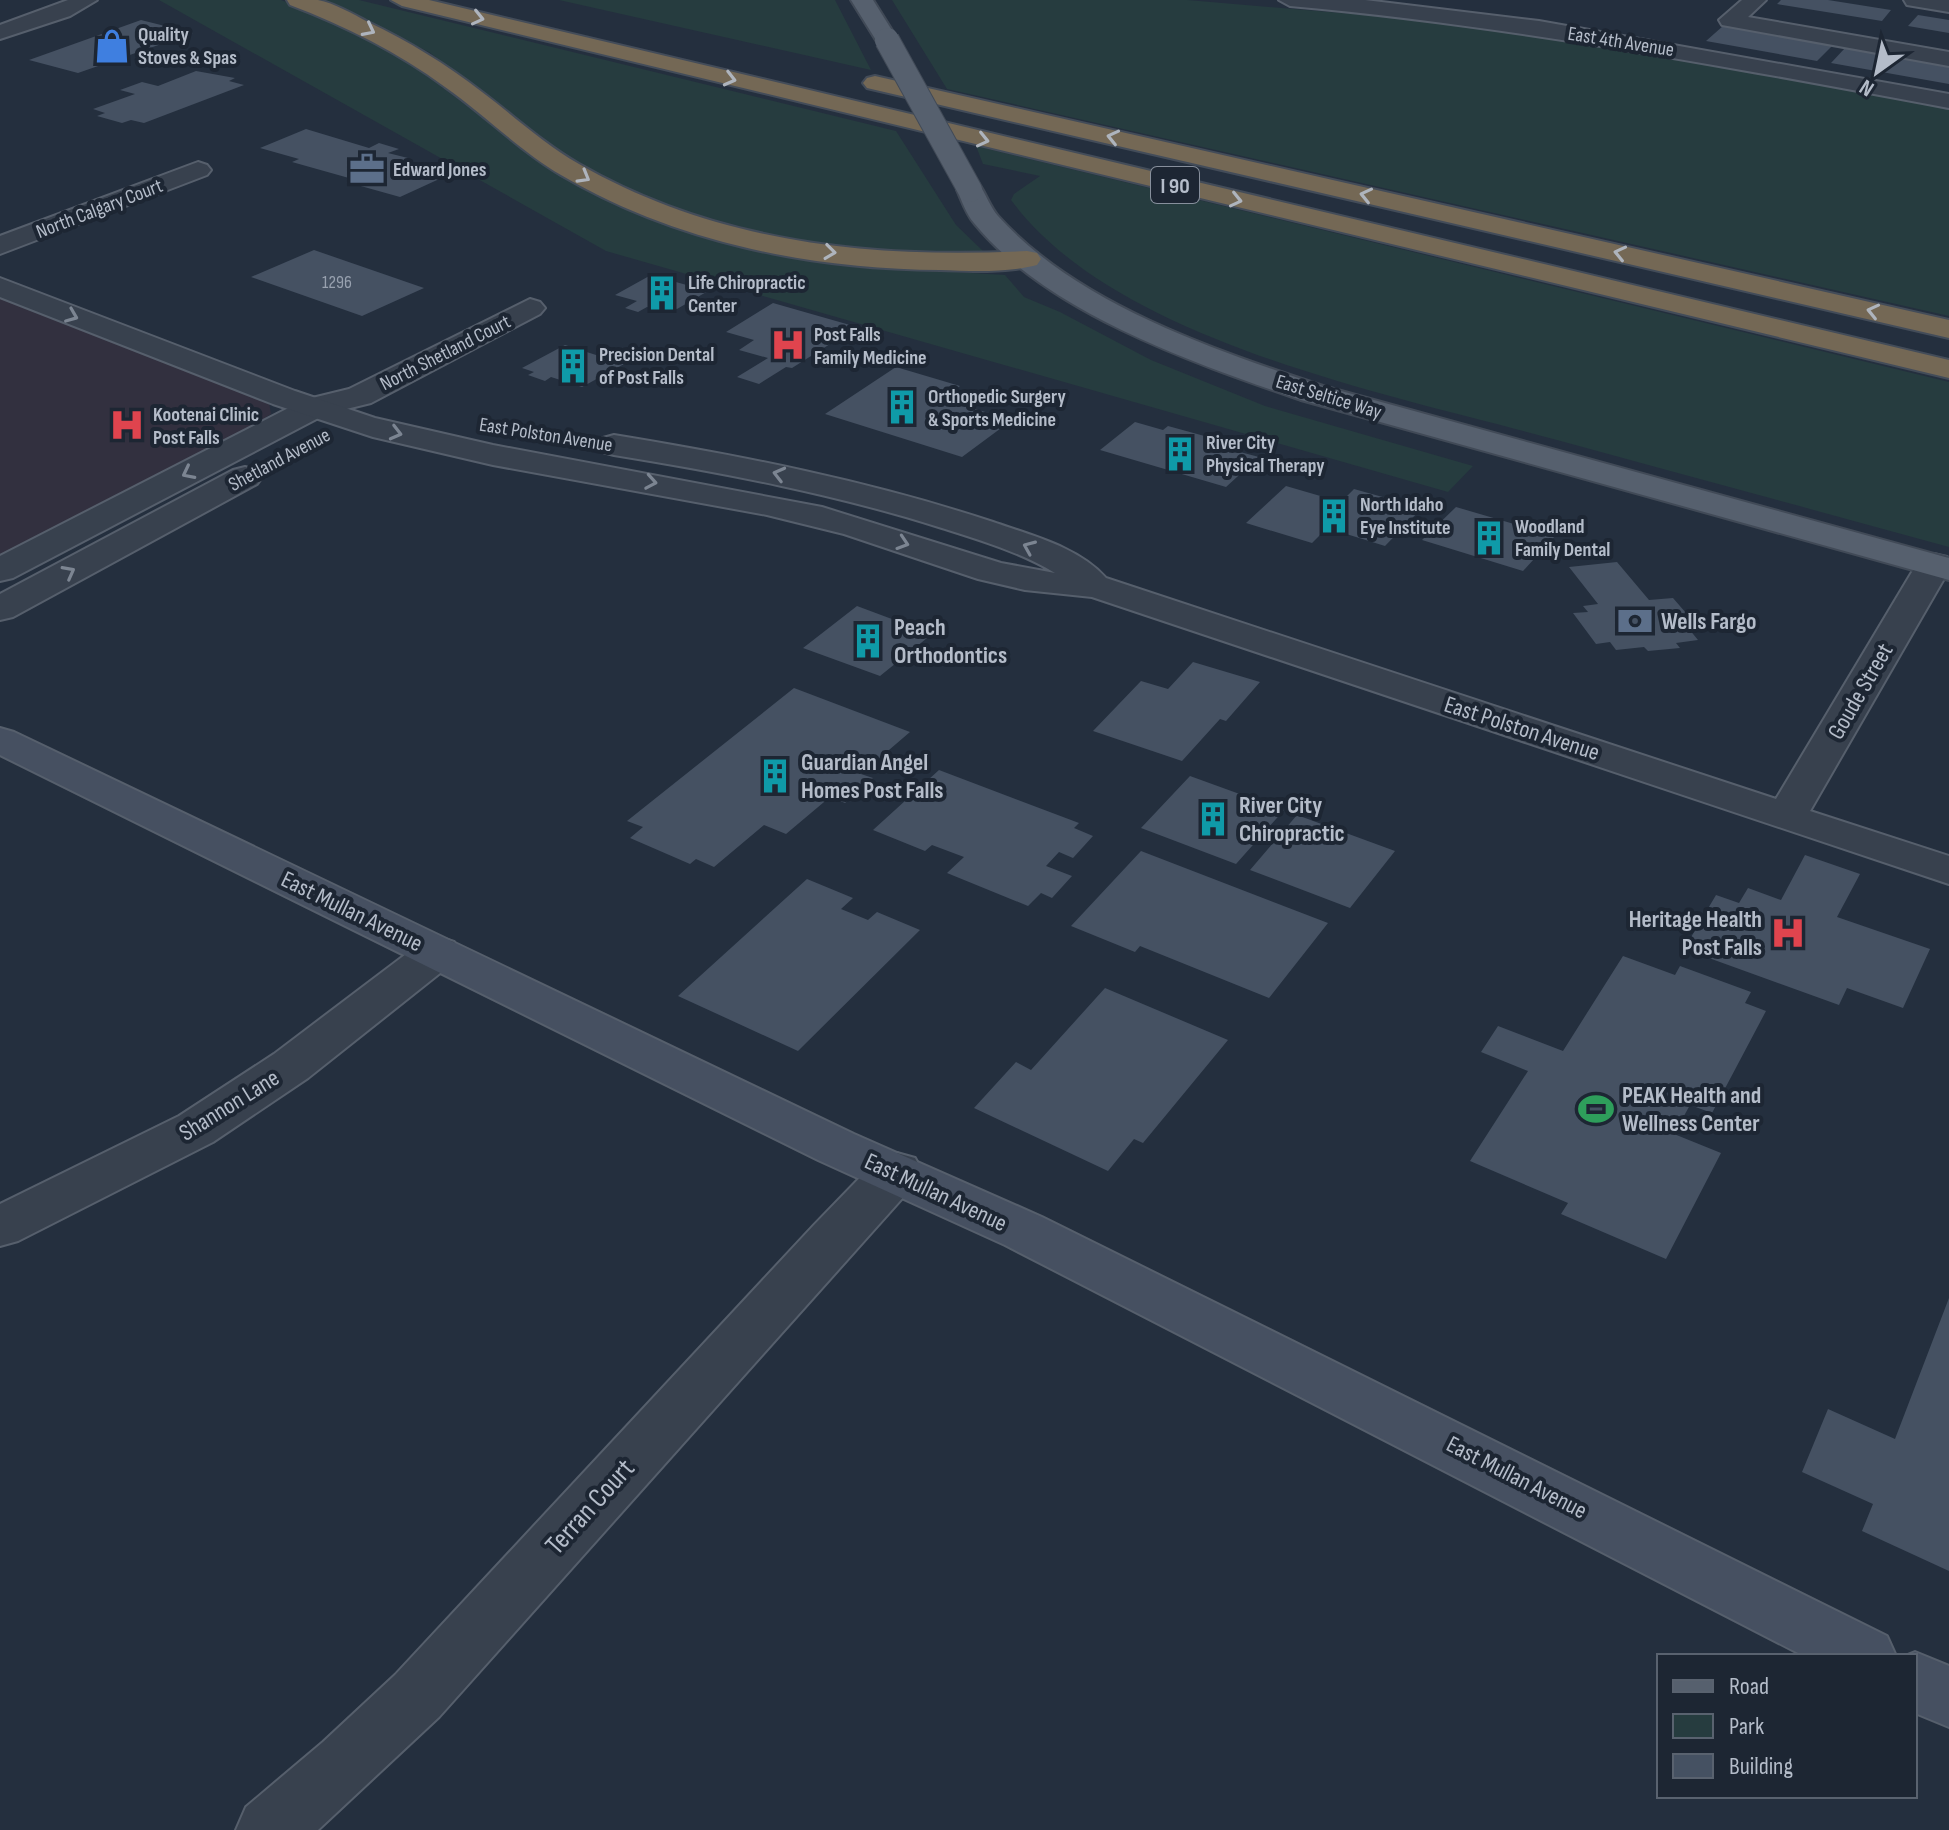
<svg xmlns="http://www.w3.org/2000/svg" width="1949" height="1830" viewBox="0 0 1949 1830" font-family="'Sofia Sans Condensed',sans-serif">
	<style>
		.medical { fill: #32303f }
		.green { fill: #263c3f }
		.building { fill: #455162 }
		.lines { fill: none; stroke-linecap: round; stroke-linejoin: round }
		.minor-casing { stroke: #565f6c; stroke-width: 4 }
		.tertiary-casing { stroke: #565f6c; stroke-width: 4 }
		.secondary-casing { stroke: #565f6c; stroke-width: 4 }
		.primary-casing { stroke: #414a57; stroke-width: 4 }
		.motorway-casing { stroke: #434c59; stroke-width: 4 }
		.minor { fill: #38414e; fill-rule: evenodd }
		.tertiary { fill: #38414e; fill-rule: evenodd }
		.secondary { fill: #465061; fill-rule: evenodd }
		.primary { fill: #56606e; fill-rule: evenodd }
		.motorway { fill: #746855; fill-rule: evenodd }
		.primary-bridge-casing { stroke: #414a57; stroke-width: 26; stroke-linecap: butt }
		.primary-bridge { stroke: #56606e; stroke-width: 24 }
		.oneway { stroke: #aeb4bd }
		.oneway2 { stroke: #7c8592 }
		.labels { text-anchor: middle; stroke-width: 8; stroke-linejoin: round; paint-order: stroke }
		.far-number-label { font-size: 18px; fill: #98a1af }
		.far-poi-label { font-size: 20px; font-weight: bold; fill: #b4bcc9; stroke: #1d2633; text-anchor: start }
		.far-street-label { font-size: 20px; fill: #b4bcc9; stroke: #1d2633 }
		.shield { fill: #1d2633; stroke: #878f9c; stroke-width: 2 }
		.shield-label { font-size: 22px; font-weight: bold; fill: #b4bcc9 }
		.poi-label { font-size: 24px; font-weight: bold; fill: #b4bcc9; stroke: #1d2633; text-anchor: start }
		.street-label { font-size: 24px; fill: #b4bcc9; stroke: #1d2633 }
		.near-street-label { font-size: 28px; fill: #b4bcc9; stroke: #1d2633 }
	</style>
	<rect width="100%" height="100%" fill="#242f3e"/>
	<path class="medical" d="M 0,295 L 269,402 L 271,414 L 249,429 L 0,558 Z"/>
	<path class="green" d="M 159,0 L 281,0 L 327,19 L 398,54 L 499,130 L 593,193 L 637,213 L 681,228 L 814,258 L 887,268 L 1005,275 L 1024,297 L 1060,312 L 1151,360 L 1265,406 L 1473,466 L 1448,492 L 606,251 Z
		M 316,0 L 359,0 L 896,131 L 956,225 L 984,252 L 920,258 L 782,238 L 673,208 L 635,194 L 564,154 L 429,52 Z
		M 559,0 L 835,0 L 871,70 Z
		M 892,0 L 1187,0 L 1472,24 L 1600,42 L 1949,108 L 1949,316 L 947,89 Z
		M 976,146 L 1949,382 L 1949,547 C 1818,511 1688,476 1557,440 C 1393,395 1115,342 1011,200 L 1014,194 L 1040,176 L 983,164 Z"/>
	<path class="building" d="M 1781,0 L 1828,0 L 1891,10 L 1882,21 L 1777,4 Z
		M 1918,15 L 1949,20 L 1949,33 L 1908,26 Z
		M 141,20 L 193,33 L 78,73 L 29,60 Z
		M 1723,26 L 1832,46 L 1817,61 L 1706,41 Z
		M 1845,48 L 1949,67 L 1949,84 L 1831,63 Z
		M 196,71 L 235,78 L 229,81 L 244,85 L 144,123 L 131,120 L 122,123 L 97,116 L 105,113 L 93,109 L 135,94 L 120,90 L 142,82 L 158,86 Z
		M 306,129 L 369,148 L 379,143 L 399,149 L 388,153 L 412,159 L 404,163 L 448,175 L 400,197 L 350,183 L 356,180 L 292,162 L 299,159 L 260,148 Z
		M 314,250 L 424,288 L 362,316 L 251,277 Z
		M 651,275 L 708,291 L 677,309 L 668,307 L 661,311 L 647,307 L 638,312 L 625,308 L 637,301 L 615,295 Z
		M 773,303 L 857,327 L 792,368 L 786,367 L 759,384 L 737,377 L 768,358 L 739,350 L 754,340 L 726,332 Z
		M 565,345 L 624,364 L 582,387 L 551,377 L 545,381 L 528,375 L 534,372 L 522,368 Z
		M 896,367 L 960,386 L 942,399 L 1012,420 L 962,457 L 825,414 Z
		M 1135,422 L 1163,430 L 1168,426 L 1230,443 L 1225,448 L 1259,457 L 1226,487 L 1100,450 Z
		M 1286,486 L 1341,502 L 1354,489 L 1422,508 L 1385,546 L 1327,528 L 1312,543 L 1246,523 Z
		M 1456,507 L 1555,536 L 1523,571 L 1422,540 Z
		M 1617,562 L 1649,600 L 1673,598 L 1699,628 L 1689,629 L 1698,640 L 1676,643 L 1680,648 L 1648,651 L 1644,647 L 1616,650 L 1610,642 L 1596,644 L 1573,613 L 1588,612 L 1583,606 L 1598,604 L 1569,567 Z
		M 857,606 L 932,634 L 880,676 L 803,648 Z
		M 1193,662 L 1260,682 L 1226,721 L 1220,719 L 1182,761 L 1093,731 L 1141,681 L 1168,689 Z
		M 794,688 L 910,732 L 861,774 L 873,778 L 845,803 L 830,797 L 786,834 L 764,825 L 714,867 L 696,859 L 690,864 L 630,838 L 643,827 L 627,821 Z
		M 939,770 L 1079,823 L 1074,828 L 1093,836 L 1073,858 L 1059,852 L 1046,866 L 1072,876 L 1052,898 L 1041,893 L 1028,906 L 947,873 L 964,857 L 932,845 L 925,851 L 873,830 Z
		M 1190,776 L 1284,810 L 1236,864 L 1141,828 Z
		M 1297,815 L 1395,851 L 1350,908 L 1250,870 Z
		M 1141,851 L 1328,923 L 1269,998 L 1140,946 L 1135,952 L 1071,926 Z
		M 1805,855 L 1860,874 L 1837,917 L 1930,949 L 1903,1008 L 1847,988 L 1839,1005 L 1684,949 L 1716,895 L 1739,903 L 1748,888 L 1781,900 Z
		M 807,879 L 853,898 L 841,909 L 868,920 L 877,912 L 920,930 L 798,1051 L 678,996 Z
		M 1623,956 L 1675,975 L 1680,966 L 1751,992 L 1745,1003 L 1766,1011 L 1712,1113 L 1690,1105 L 1674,1134 L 1721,1153 L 1666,1259 L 1561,1214 L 1568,1203 L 1470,1161 L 1528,1071 L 1481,1052 L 1498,1026 L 1563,1051 Z
		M 1105,988 L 1228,1040 L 1143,1143 L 1134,1139 L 1108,1171 L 974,1108 L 1016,1062 L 1031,1070 Z
		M 1949,1298 L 1949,1571 L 1862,1531 L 1873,1504 L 1802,1472 L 1828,1409 L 1895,1439 Z"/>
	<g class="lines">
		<g class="minor-casing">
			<path id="minor" d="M 1742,0 L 1766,0 L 1748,17 L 1949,52 L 1949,66 L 1722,25 L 1719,20 Z
				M 1904,0 L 1949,0 L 1949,12 L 1907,5 Z
				M 198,162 L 207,165 L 211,170 L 207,175 L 0,254 L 0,236 Z
				M 530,299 L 540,302 L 545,308 L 540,314 L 371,403 L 326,414 L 13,578 L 0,581 L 0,556 L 304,400 L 349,389 Z
				M 245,467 L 257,470 L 262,477 L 257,484 L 13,617 L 0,620 L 0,594 L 233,470 Z
				M 438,937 L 454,942 L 460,952 L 454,962 L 308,1078 L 213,1142 L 18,1241 L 0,1246 L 0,1204 L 179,1116 L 274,1054 L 422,942 Z
				M 897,1153 L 915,1158 L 922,1171 L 915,1184 L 439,1717 L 318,1830 L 236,1830 L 246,1807 L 323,1742 L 395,1675 L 814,1225 L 879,1158 Z"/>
		</g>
		<g class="tertiary-casing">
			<path id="tertiary" d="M 68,0 L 97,0 L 70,16 L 0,39 L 0,25 Z
				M 1279,0 L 1365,0 L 1539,21 L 1949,94 L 1949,108 C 1730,67 1512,26 1290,6 Z
				M 0,278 L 295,391 L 375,418 L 493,445 L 822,507 L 1001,563 L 1055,573 C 1020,552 980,540 942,528 C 835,494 725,473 614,455 L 603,452 L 598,445 L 603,438 L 614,435 C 742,456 869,481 993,522 C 1030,535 1079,547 1106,578 L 1776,799 L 1921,557 L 1934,554 L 1947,557 L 1949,570 L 1810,811 L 1949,856 L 1949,884 L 1092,597 L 1025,590 L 978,579 L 844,534 L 767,515 L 493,465 L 373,437 L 273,404 L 0,297 Z"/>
		</g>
		<g class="secondary-casing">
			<path id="secondary" d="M 0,728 L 14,732 L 854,1134 L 1042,1217 L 1887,1636 L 1896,1656 L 1804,1656 L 1005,1245 L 818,1160 L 0,755 Z
				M 1915,1652 L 1949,1666 L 1949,1727 L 1915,1713 L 1915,1656 L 1905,1656 Z"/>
		</g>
		<g class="primary-casing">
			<path id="primary" d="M 851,0 L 873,0 L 898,40 L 895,45 L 879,45 Z
				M 970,182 L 979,184 C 986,194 990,207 998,216 C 1077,304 1214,350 1323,386 L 1949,558 L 1949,580 L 1301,400 C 1194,363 1047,313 974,223 C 966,214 962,201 957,190 L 961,184 Z"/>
		</g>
		<g class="motorway-casing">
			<path id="motorway" d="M 287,0 C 297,0 308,0 318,0 C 334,3 353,14 368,22 C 408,41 446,64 482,92 C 514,116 544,144 579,164 C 716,243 872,259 1027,251 L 1037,253 L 1041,259 L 1037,265 C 1006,273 971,271 940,270 C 809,269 675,242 561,175 C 520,151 485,115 445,87 C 398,52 345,26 290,5 Z
				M 391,0 L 429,0 L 1949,360 L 1949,378 L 402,6 Z
				M 875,76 L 1949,320 L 1949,338 L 867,88 L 863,83 L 867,78 Z"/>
		</g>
		<use href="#minor" class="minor"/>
		<use href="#tertiary" class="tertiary"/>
		<use href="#secondary" class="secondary"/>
		<use href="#primary" class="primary"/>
		<use href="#motorway" class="motorway"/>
		<g class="primary-bridge-casing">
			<path id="primary-bridge" d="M 887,40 L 970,190"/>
		</g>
		<use href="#primary-bridge" class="primary-bridge"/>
	</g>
	<defs><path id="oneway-chevron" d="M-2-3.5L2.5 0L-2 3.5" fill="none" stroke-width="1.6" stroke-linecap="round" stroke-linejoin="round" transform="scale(2)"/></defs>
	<g class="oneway">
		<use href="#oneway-chevron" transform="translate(478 18) rotate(13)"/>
		<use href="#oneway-chevron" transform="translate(369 30) rotate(27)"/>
		<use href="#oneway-chevron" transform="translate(730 79) rotate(14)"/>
		<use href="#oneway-chevron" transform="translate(1113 137) rotate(-167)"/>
		<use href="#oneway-chevron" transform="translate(983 140) rotate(13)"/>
		<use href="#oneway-chevron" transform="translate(584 177) rotate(30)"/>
		<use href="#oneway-chevron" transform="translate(1366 195) rotate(-167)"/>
		<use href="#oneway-chevron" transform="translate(1236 200) rotate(13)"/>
		<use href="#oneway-chevron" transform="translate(830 252) rotate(7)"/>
		<use href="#oneway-chevron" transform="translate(1620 253) rotate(-167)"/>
		<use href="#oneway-chevron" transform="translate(1873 311) rotate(-167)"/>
	</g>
	<g class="oneway2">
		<use href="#oneway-chevron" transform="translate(72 316) rotate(22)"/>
		<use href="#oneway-chevron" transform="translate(396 433) rotate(14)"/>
		<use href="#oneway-chevron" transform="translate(188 473) rotate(153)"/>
		<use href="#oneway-chevron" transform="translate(779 474) rotate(-166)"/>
		<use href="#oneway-chevron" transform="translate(651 482) rotate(10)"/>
		<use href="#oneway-chevron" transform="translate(903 543) rotate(18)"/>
		<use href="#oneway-chevron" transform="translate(1029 547) rotate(-157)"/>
		<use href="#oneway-chevron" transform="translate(69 572) rotate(-28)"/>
	</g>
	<defs>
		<g id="shop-bare" transform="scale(2.76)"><path d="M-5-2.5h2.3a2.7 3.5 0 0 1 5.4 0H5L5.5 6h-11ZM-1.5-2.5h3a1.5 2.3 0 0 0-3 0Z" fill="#3f7fe0" stroke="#1d2633" stroke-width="2.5" paint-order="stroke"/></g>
		<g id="office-bare" transform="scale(2.76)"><path d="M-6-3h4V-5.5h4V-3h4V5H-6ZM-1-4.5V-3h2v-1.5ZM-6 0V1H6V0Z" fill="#5c6f8a" stroke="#1d2633" stroke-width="2.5" paint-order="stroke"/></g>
		<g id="building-bare" transform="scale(2.76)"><path d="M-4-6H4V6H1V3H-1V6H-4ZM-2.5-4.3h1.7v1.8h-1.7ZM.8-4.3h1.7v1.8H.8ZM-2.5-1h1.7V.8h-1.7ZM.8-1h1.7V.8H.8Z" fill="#0f9aa8" stroke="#1d2633" stroke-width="2.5" paint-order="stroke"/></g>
		<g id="hospital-bare" transform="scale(2.76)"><path d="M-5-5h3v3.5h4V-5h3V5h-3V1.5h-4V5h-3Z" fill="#e0444e" stroke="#1d2633" stroke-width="2.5" paint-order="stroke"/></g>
		<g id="bank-bare" transform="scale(2.76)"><path d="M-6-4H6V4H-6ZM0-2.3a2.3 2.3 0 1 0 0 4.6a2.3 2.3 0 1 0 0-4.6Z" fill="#5c6f8a" stroke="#1d2633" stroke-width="2.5" paint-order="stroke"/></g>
		<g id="stadium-bare" transform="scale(2.76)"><path d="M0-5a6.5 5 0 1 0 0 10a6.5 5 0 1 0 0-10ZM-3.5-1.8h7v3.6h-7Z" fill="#2e9e5b" stroke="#1d2633" stroke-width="2.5" paint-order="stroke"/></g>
	</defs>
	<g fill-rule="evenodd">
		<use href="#shop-bare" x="112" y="46"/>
		<use href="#office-bare" x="367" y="169"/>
		<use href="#building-bare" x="662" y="293"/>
		<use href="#hospital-bare" x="788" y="345"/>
		<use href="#building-bare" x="573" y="366"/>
		<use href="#building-bare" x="902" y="407"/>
		<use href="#hospital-bare" x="127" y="425"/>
		<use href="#building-bare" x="1180" y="454"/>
		<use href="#building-bare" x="1334" y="516"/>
		<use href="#building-bare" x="1489" y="538"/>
		<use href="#bank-bare" x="1635" y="621"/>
		<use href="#building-bare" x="868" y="641"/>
		<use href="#building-bare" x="775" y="776"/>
		<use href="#building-bare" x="1213" y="819"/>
		<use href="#hospital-bare" x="1788" y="933"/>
		<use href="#stadium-bare" x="1596" y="1109"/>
	</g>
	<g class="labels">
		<g class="far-number-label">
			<text x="337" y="288">1296</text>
		</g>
		<g class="far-poi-label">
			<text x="138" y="41">Quality<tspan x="138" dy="23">Stoves &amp; Spas</tspan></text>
			<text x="393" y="176">Edward Jones</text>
			<text x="688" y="289">Life Chiropractic<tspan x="688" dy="23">Center</tspan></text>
			<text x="814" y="341">Post Falls<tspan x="814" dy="23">Family Medicine</tspan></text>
			<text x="599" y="361">Precision Dental<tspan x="599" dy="23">of Post Falls</tspan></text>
			<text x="928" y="403">Orthopedic Surgery<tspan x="928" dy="23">&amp; Sports Medicine</tspan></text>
			<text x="153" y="421">Kootenai Clinic<tspan x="153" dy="23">Post Falls</tspan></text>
			<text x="1206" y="449">River City<tspan x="1206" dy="23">Physical Therapy</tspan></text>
			<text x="1360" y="511">North Idaho<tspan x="1360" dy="23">Eye Institute</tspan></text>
			<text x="1515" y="533">Woodland<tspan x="1515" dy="23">Family Dental</tspan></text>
		</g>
		<g class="far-street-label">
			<text transform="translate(1621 41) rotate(9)" y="7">East 4th Avenue</text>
			<text transform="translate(99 208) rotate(-21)" y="7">North Calgary Court</text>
			<text transform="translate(445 352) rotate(-27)" y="7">North Shetland Court</text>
			<text transform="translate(1329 396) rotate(17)" y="7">East Seltice Way</text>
			<text transform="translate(546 434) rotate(9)" y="7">East Polston Avenue</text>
			<text transform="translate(279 459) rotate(-28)" y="7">Shetland Avenue</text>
		</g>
		<rect class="shield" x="1151" y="167" width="48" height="36" rx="6"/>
		<g class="shield-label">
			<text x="1175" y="193">I 90</text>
		</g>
		<g class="poi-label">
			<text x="1661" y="629">Wells Fargo</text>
			<text x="894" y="635">Peach<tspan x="894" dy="28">Orthodontics</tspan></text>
			<text x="801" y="770">Guardian Angel<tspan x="801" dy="28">Homes Post Falls</tspan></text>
			<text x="1239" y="813">River City<tspan x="1239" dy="28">Chiropractic</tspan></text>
			<text x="1762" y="927" text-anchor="end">Heritage Health<tspan x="1762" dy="28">Post Falls</tspan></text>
			<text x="1622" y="1103">PEAK Health and<tspan x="1622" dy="28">Wellness Center</tspan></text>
		</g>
		<g class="street-label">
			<text transform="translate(1860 691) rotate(-60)" y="8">Goude Street</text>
			<text transform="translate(1522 728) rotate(18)" y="8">East Polston Avenue</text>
			<text transform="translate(352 911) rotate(26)" y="8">East Mullan Avenue</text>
			<text transform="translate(229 1105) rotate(-32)" y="8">Shannon Lane</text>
			<text transform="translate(936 1192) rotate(25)" y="8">East Mullan Avenue</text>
			<text transform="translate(1517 1477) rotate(27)" y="8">East Mullan Avenue</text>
		</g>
		<g class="near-street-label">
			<text transform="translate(589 1506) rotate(-48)" y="10">Terran Court</text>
		</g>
	</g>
	<rect x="1657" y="1654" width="260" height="144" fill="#1d2633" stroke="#59626f" stroke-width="2"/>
	<rect x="1673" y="1680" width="40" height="12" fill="#56606e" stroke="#59626f" stroke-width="2"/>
	<text x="1729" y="1694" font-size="24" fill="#b4bcc9">Road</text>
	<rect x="1673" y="1714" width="40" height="24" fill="#263c3f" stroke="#59626f" stroke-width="2"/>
	<text x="1729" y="1734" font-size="24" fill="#b4bcc9">Park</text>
	<rect x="1673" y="1754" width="40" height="24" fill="#455162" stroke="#59626f" stroke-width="2"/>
	<text x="1729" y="1774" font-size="24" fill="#b4bcc9">Building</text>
	<g transform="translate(1877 72) rotate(213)" stroke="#1d2633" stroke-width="6" paint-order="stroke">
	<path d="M0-6L14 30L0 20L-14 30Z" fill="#b4bcc9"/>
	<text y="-12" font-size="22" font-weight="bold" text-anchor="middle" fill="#b4bcc9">N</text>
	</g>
</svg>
